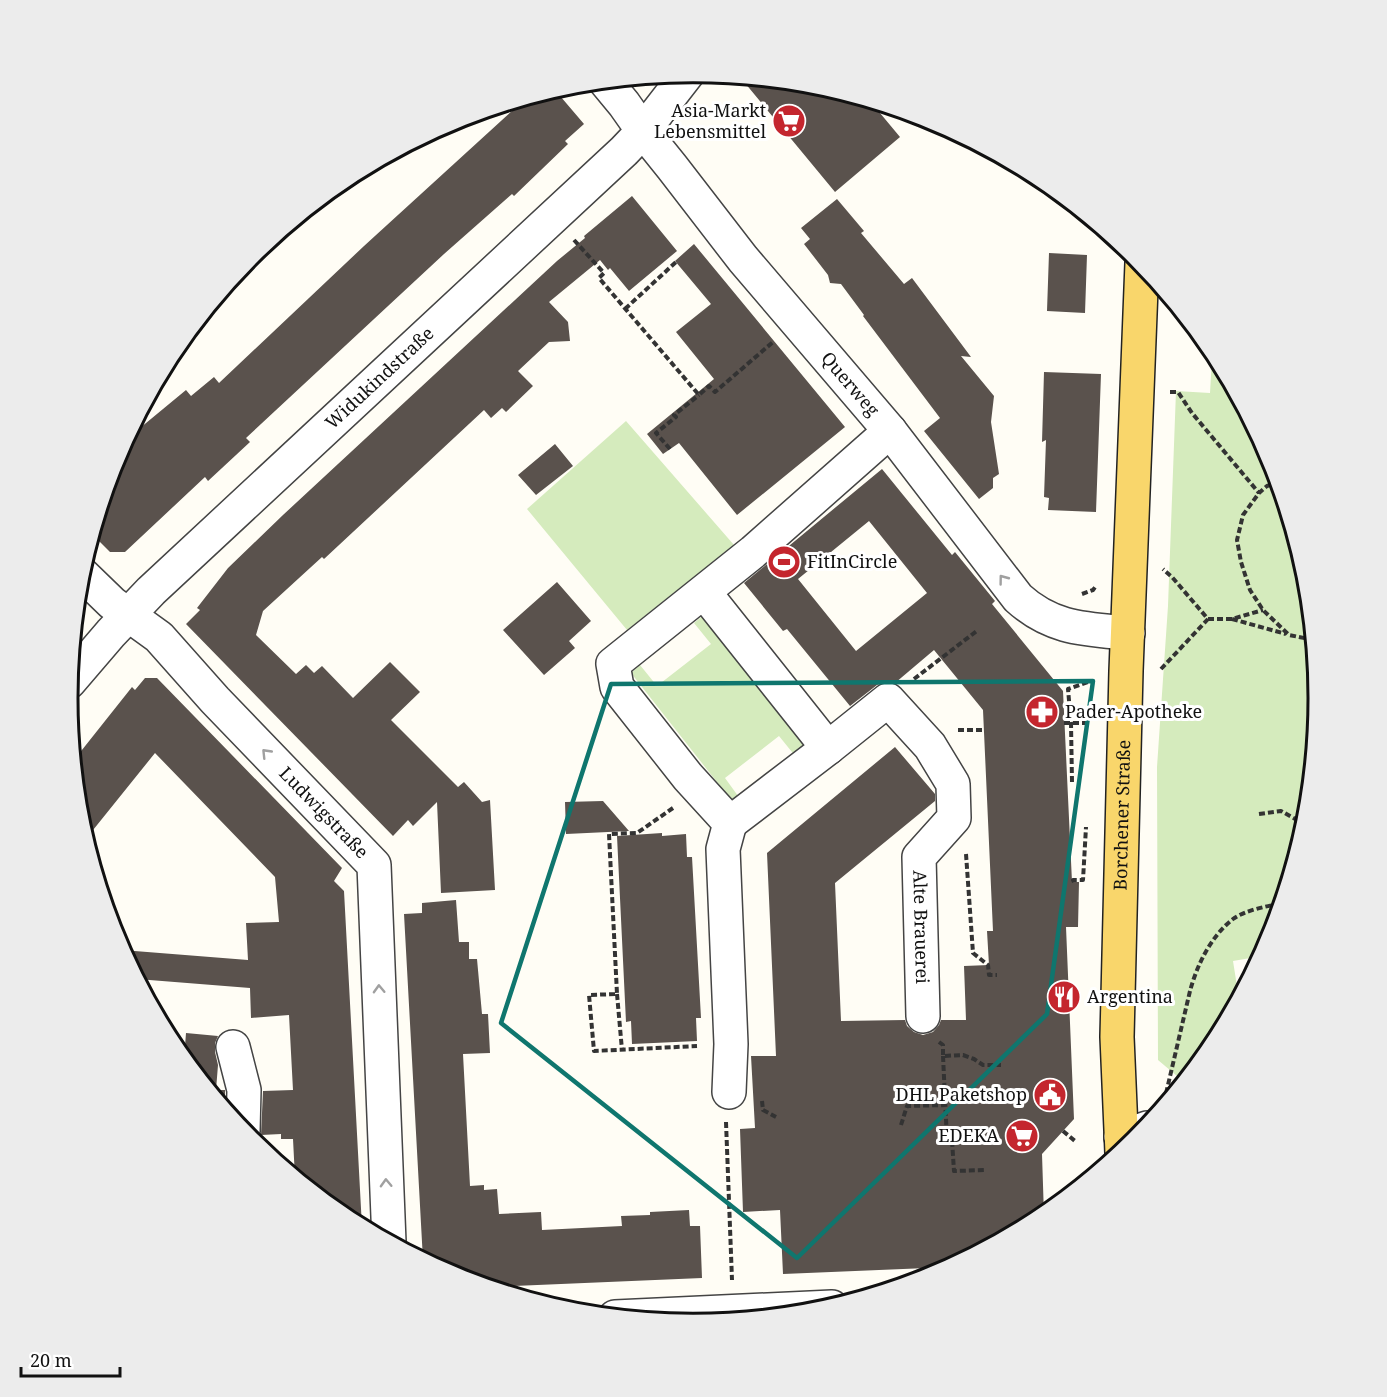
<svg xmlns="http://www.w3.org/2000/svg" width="1387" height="1397" viewBox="0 0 1387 1397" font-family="'Noto Serif',serif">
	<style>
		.green { fill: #d5ebbd }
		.building { fill: #5a524d; fill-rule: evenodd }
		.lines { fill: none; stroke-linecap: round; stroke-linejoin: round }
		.minor-casing { stroke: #444; stroke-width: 36 }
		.major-casing { stroke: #222; stroke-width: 36 }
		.path { stroke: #333; stroke-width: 4; stroke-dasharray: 6 3; stroke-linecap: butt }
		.minor { stroke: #fff; stroke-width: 33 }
		.major { stroke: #f9d66b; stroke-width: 33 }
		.oneway { stroke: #a0a0a0 }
		.marked { fill: none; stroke: #0f766e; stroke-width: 4.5; stroke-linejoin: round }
		.labels { text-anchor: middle; stroke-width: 6; stroke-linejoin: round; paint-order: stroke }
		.poi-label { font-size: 18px; fill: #111; stroke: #fff; text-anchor: end }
		.street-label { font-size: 18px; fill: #111; stroke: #fff }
		.rim { fill: none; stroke: #111; stroke-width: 3 }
	</style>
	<rect width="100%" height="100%" fill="#fffdf5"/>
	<path class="green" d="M 1212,358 L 1218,358 L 1272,459 L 1308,577 L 1319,699 L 1307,821 L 1272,938 L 1262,956 L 1233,961 L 1239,999 L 1214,1047 L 1184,1082 L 1158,1060 L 1157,767 L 1168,606 L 1176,391 L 1210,393 Z
		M 626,421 L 734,545 L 627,630 L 527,509 Z
		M 706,613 L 811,745 L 796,757 L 779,736 L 725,778 L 741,800 L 735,805 L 631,673 L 640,665 L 657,686 L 711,644 L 694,623 Z"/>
	<path class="building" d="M 740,77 L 816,85 L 870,101 L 900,137 L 835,192 Z
		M 555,90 L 584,124 L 565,141 L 568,144 L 514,196 L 512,194 L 444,254 L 246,438 L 250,442 L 208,481 L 205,477 L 125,552 L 110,552 L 92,534 L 115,459 L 135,421 L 140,428 L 186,390 L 191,396 L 214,377 L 219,383 L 364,246 L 525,99 Z
		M 632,196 L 677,251 L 629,291 L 610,268 L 608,270 L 600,260 L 549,302 L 568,322 L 570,341 L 549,342 L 518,371 L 533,386 L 506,412 L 502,408 L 491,418 L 484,410 L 324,559 L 322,557 L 263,611 L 256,635 L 296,674 L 306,665 L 314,673 L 322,666 L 353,698 L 390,662 L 420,692 L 391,720 L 458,787 L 464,782 L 482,802 L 490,800 L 495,890 L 441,893 L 437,802 L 413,826 L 408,820 L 393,836 L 186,624 L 200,610 L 197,608 L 228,568 L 283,515 L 557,261 L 585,238 L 584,236 Z
		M 837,199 L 864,231 L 861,233 L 904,284 L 912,278 L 971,357 L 961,356 L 994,396 L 991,422 L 999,474 L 993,478 L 993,488 L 979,499 L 924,431 L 940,418 L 863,316 L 864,315 L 841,284 L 830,283 L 828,275 L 804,244 L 810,239 L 801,228 Z
		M 694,244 L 845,427 L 737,515 L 679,443 L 663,454 L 647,434 L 714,379 L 676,332 L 711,304 L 675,261 Z
		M 1049,253 L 1087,255 L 1085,313 L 1047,311 Z
		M 1044,372 L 1101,374 L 1096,512 L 1048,510 L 1049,498 L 1044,497 L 1046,440 L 1042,442 Z
		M 555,444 L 573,466 L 536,495 L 518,475 Z
		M 882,469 L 952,555 L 955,552 L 995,601 L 992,604 L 1063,691 L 1072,882 L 1079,882 L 1078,927 L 1066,927 L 1074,1119 L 1042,1154 L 1044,1216 L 1041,1219 L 951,1267 L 783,1274 L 780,1210 L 743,1212 L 740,1129 L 755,1128 L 751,1056 L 776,1056 L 767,853 L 895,747 L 935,794 L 935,801 L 835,883 L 841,1021 L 905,1020 L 907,1026 L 914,1032 L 923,1035 L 933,1032 L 939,1025 L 941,1020 L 966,1020 L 964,966 L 989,965 L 987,931 L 993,931 L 983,710 L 934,650 L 895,683 L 885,682 L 877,685 L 850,706 L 787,629 L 783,631 L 744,583 ZM 869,521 L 927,593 L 856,651 L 798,579 Z
		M 557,582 L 591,621 L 569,641 L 575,648 L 544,675 L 503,630 Z
		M 145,678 L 157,678 L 342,868 L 334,881 L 344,891 L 362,1227 L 345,1219 L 295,1178 L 293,1139 L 281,1139 L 281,1134 L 261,1135 L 263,1091 L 293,1090 L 289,1015 L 251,1018 L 250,988 L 137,979 L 122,950 L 248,960 L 246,923 L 279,922 L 275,877 L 155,753 L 85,840 L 79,820 L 74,760 L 132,687 L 135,690 Z
		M 603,801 L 629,831 L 566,834 L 565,802 Z
		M 662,833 L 662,836 L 686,834 L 687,857 L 692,857 L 701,1018 L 696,1018 L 697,1041 L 632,1044 L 631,1021 L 626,1022 L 617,836 Z
		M 456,900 L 459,942 L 469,942 L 469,959 L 477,959 L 482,1014 L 488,1014 L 490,1053 L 463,1054 L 470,1186 L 484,1185 L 484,1190 L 497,1189 L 499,1214 L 541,1212 L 542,1230 L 622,1226 L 621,1216 L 650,1215 L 650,1212 L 689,1210 L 690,1226 L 700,1226 L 702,1278 L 489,1287 L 454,1277 L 423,1260 L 404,914 L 422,913 L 422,903 Z
		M 186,1033 L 218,1036 L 215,1043 L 215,1052 L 218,1065 L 216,1090 L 225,1090 L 225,1109 L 184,1059 Z"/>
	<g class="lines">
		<g class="minor-casing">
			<g id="minor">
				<path id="s1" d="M 605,81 L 624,104 L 643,131 L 672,167 L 743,259 L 890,431 L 1018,598 C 1052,629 1085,629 1128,633"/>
				<path id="s2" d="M 81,573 L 112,603 L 159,637 L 215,700 L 374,865 L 389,1242"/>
				<path d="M 704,592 L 828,748 L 730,823"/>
				<path id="s3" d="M 69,682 L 111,633 L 151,591 L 624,151 L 643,131 L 688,73"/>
				<path id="s4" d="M 828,748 L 888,700 L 930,746 L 953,784 L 954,818 L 919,857 L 923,1016"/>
				<path d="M 233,1047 L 244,1090 L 243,1131"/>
				<path d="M 729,1092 L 731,1044 L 723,849 L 730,823 L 688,777 L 617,687 L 613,664 L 753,552 L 890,431"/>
				<path d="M 1121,1137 L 1147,1128"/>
				<path d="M 615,1317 L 832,1307"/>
			</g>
		</g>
		<g class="major-casing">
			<g id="major">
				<path id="s5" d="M 1122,1153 L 1117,1037 L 1126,671 L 1142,263"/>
			</g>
		</g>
		<path class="path" d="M 574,240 L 604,273 L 599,278 L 699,395 L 709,386 L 715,392 L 773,342
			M 625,309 L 676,262
			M 1170,392 L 1178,392 L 1192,413 L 1259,493
			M 670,449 L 656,433 L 676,417 L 674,415 L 699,395
			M 1279,482 L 1267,486 L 1259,493 L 1243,515 L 1237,540 L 1241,562 L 1250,590 L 1263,610 L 1289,635 L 1314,640
			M 1082,594 L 1093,590 L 1096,586
			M 1208,619 L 1232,619 L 1263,610
			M 1232,619 L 1286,634
			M 1161,669 L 1208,619 L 1172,577 L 1163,569
			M 914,679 L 978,630
			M 1064,723 L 1091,723
			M 958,730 L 984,730
			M 1072,782 L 1071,723 L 1068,689 L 1088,682
			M 673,808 L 637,833 L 609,834 L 617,994 L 589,995 L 594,1051 L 697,1046
			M 1259,814 L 1281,811 L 1297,820 L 1301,841
			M 966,854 L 973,953 L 988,965 L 989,975 L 997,975
			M 1074,882 L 1073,880 L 1083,880 L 1086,827
			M 617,994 L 622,1050
			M 939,1042 L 943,1045 L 943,1056 L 963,1055 L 974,1059 L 983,1065 L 1001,1065
			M 943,1056 L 947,1140 L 952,1140 L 954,1171 L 986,1170
			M 762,1101 L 763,1110 L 776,1117
			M 1164,1102 L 1190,991 C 1197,965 1211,936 1233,919 C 1245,910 1268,906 1283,903
			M 726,1122 L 732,1280
			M 901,1125 L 907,1106 L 946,1105
			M 1063,1131 L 1075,1141"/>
		<use href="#minor" class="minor"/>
		<use href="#major" class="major"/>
	</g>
	<defs><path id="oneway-chevron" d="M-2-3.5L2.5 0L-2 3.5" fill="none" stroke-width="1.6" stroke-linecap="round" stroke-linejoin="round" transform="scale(1.5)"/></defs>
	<g class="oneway">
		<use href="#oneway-chevron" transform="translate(1003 579) rotate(-127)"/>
		<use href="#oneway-chevron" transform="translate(266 753) rotate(-134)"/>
		<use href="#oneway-chevron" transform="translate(379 989) rotate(-92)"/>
		<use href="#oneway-chevron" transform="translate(386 1183) rotate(-92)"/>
	</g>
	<path class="marked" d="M 1093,681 L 1047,1014 L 797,1258 L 501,1023 L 611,684 Z"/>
	<defs>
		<g id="supermarket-disc" transform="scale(1.725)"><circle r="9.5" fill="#c4262e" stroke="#fff"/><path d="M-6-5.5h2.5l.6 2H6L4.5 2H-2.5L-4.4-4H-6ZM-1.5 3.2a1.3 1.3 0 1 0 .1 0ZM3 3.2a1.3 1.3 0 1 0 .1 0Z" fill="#fff"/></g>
		<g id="stadium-disc" transform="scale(1.725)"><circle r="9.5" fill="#c4262e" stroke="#fff"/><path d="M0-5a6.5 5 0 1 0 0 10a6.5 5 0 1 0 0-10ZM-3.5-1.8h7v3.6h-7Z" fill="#fff"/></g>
		<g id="pharmacy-disc" transform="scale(1.725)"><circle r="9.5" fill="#c4262e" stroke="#fff"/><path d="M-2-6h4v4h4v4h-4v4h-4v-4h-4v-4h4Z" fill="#fff"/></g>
		<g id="restaurant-disc" transform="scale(1.725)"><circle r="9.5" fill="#c4262e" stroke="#fff"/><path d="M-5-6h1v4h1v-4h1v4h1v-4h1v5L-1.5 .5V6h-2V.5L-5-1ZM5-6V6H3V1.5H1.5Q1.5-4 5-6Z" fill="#fff"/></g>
		<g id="civic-disc" transform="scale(1.725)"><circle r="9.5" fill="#c4262e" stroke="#fff"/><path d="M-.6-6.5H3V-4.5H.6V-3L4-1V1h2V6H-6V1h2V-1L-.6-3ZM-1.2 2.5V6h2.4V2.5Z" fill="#fff"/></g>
	</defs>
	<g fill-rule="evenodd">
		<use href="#supermarket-disc" x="789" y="121"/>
		<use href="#stadium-disc" x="784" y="562"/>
		<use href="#pharmacy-disc" x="1042" y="712"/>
		<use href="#restaurant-disc" x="1064" y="997"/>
		<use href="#civic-disc" x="1050" y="1095"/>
		<use href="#supermarket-disc" x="1022" y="1136"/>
	</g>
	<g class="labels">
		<g class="poi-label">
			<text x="766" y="117">Asia-Markt<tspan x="766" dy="21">Lebensmittel</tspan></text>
			<text x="807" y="568" text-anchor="start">FitInCircle</text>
			<text x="1065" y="718" text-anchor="start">Pader-Apotheke</text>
			<text x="1087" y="1003" text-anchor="start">Argentina</text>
			<text x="1027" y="1101">DHL Paketshop</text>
			<text x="999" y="1142">EDEKA</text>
		</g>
		<g class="street-label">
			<text dy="6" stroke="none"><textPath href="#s3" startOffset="435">Widukindstraße</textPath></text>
			<text dy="6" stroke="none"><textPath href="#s1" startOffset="390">Querweg</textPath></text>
			<text dy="6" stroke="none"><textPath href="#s2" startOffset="342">Ludwigstraße</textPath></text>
			<text dy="6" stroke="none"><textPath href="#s5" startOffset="338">Borchener Straße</textPath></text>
			<text dy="6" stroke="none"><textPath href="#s4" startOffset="340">Alte Brauerei</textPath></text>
		</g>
	</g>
	<path d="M0 0H1387V1397H0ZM78 698a615 615 0 1 1 1230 0a615 615 0 1 1-1230 0Z" fill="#ececec" fill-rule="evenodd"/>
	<path class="rim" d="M78 698a615 615 0 1 1 1230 0a615 615 0 1 1-1230 0Z"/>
	<path d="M21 1367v9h99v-9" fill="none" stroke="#111111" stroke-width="3"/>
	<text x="30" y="1367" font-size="18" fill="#111111" stroke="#ffffff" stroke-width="4.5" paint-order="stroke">20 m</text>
</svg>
